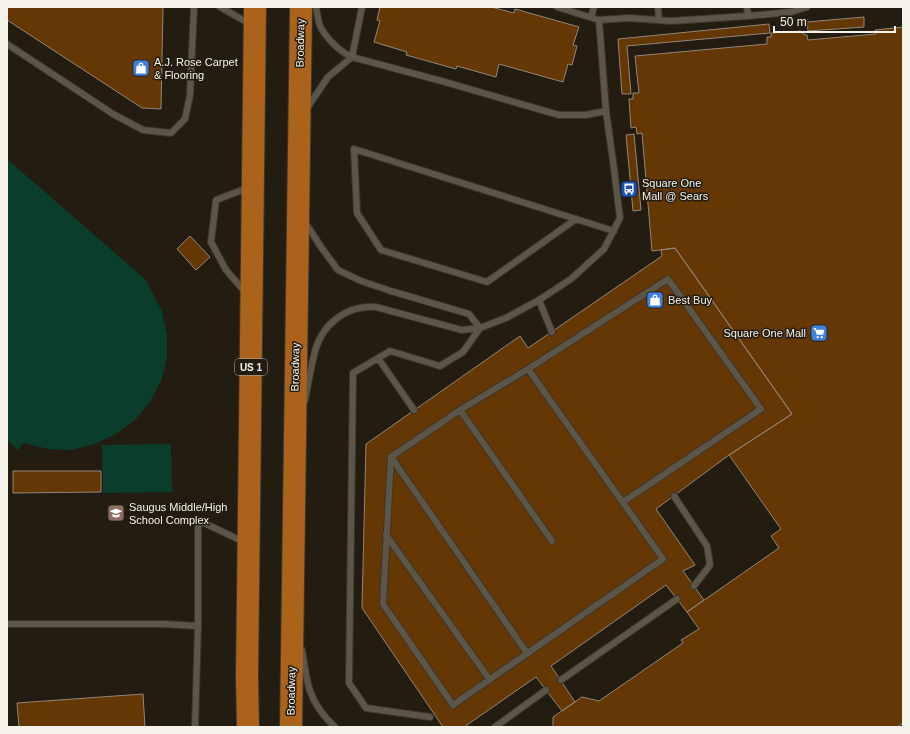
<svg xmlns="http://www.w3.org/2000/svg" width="910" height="734" viewBox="0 0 910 734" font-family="Helvetica,sans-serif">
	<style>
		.green { fill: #0a3d2b }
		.building { fill: #653702; stroke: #94867a }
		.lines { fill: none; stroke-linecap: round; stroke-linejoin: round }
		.service-casing { stroke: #3b3630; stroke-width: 8 }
		.trunk-casing { stroke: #3b3630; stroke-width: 24 }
		.service { stroke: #5c5648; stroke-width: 6 }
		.trunk { stroke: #ab621b; stroke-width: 22 }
		.labels { text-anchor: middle; stroke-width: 3; stroke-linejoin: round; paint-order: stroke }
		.shield { fill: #221d10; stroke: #b6b3a9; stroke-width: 1 }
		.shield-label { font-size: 10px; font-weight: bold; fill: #f6f3ea }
		.street-label { font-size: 11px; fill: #f6f3ea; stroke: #221d10 }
		.poi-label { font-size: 11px; fill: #f6f3ea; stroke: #221d10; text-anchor: start }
	</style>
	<rect width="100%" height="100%" fill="#221d10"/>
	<path class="green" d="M 7,159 L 145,279 L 162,311 L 167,334 L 167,358 L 161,381 L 150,402 L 135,420 L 116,434 L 95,444 L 72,450 L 48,449 L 24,443 L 18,450 L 7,440 Z
		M 171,444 L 172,492 L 103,493 L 102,445 Z"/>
	<path class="building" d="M 7,7 L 163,7 L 161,109 L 142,108 L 7,20 Z
		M 380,7 L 491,7 L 514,13 L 515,9 L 579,27 L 573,45 L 577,46 L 572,65 L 568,64 L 563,82 L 499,64 L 496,77 L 457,66 L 456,69 L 406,55 L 407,52 L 374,42 L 380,21 L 377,20 Z
		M 864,17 L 864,27 L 808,31 L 807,22 Z
		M 769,24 L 770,33 L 627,46 L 631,94 L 622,94 L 618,39 Z
		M 903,27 L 903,723 L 897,727 L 553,727 L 553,717 L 582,697 L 599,701 L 683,643 L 681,640 L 699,629 L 687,612 L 779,548 L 771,536 L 781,529 L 729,455 L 792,414 L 675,248 L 652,251 L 642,133 L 637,134 L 636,127 L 631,128 L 629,99 L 633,99 L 633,93 L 639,93 L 635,56 L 767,44 L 767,37 L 771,37 L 771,33 L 801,31 L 803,34 L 807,35 L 808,40 L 876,34 L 875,30 Z
		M 634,134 L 641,210 L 633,211 L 626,135 Z
		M 190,236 L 210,257 L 196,270 L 177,249 Z
		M 675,248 L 792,414 L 729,455 L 656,509 L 695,565 L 683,571 L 704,600 L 687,612 L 666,585 L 551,666 L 575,702 L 562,711 L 536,677 L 464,727 L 443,727 L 362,608 L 366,444 L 520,336 L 528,348 L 662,256 L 661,250 Z
		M 13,471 L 101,471 L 101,492 L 13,493 Z
		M 143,694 L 145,727 L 19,727 L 17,703 Z"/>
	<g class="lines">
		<g class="service-casing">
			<path id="service" d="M 220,7 L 250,24
				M 316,7 C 317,13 318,20 320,26 C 326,38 340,52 352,57 L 445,82 L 545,111 L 559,115 L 586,115 L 606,111
				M 557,7 L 599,20 L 629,18 L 671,21 L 748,16 L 791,12 L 807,7
				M 658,7 L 659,20
				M 747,7 L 748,16
				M 591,17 L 594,7
				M 7,44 L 113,114 L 143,130 L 171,133 L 185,119 L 190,95 L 194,7
				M 307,108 L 328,77 L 352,57 L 362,7
				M 576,219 L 487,282 L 381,250 L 357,213 L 354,149 L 614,231
				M 305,222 L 321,247 L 338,270 L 361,281 L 391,291 L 469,314 L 480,328
				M 246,293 L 226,270 L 211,242 L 216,200 L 250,187
				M 539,300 L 552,332
				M 378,358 L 414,410
				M 528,369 L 663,559 L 453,705 L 383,604 L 391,457 L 460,410 Z
				M 528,369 L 668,279 L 761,409 L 623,502
				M 305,400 C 308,384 311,367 315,351 C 323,323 347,305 376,307 L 462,330 L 480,328 L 506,318 L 539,300 L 571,279 L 604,249 L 620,218 L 613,161 L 606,111 L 599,20
				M 460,410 L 552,541
				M 391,457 L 527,653
				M 674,496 L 707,546 L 710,565 L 694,586
				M 386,535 L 490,680
				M 7,624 L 163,624 L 198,626
				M 302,650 C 304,662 306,679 310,691 C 315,705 324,717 335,727
				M 561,680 L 677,599
				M 430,717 L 366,708 L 349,683 L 353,373 L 390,351 L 440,366 L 463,352 L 480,328
				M 195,727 L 198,626 L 198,520 L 244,542
				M 495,727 L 546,690"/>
		</g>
		<g class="trunk-casing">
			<path id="trunk" d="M 248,727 L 247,677 L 255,7
				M 291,727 L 301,7"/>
		</g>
		<use href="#service" class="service"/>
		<use href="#trunk" class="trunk"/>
	</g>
	<defs>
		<g id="shop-square" transform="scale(0.9)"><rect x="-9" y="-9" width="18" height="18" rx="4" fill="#3f7fe0" stroke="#221d10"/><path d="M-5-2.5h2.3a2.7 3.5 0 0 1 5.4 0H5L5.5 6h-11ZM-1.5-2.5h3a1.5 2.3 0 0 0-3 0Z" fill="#fff"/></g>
		<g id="bus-square" transform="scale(0.9)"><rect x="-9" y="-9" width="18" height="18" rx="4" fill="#1a4fb4" stroke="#221d10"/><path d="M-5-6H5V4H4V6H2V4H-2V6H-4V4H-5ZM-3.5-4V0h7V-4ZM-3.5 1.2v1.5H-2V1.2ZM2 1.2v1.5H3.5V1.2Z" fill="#fff"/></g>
		<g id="supermarket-square" transform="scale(0.9)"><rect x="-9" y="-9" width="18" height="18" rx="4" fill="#3f7fe0" stroke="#221d10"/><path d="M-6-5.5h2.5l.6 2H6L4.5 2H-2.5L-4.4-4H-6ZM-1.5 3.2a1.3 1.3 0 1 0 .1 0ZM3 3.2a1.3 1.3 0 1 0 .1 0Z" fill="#fff"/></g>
		<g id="school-square" transform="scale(0.9)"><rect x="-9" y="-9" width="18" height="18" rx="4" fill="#8d6e63" stroke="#221d10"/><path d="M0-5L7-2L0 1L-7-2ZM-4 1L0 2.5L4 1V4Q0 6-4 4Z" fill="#fff"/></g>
	</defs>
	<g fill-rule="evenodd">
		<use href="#shop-square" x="141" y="68"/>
		<use href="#bus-square" x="629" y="189"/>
		<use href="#shop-square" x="655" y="300"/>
		<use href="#supermarket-square" x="819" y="333"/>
		<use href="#school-square" x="116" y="513"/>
	</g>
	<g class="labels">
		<rect class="shield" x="235" y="359" width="32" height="16" rx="3"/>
		<g class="shield-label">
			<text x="251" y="371">US 1</text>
		</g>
		<g class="street-label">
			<text transform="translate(300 43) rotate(-89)" y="4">Broadway</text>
			<text transform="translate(295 367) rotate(-89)" y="4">Broadway</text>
			<text transform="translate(291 691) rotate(-89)" y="4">Broadway</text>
		</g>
		<g class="poi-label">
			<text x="154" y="66">A.J. Rose Carpet<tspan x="154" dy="13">&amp; Flooring</tspan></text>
			<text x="642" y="187">Square One<tspan x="642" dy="13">Mall @ Sears</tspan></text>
			<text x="668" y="304">Best Buy</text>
			<text x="806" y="337" text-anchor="end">Square One Mall</text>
			<text x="129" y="511">Saugus Middle/High<tspan x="129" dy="13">School Complex</tspan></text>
		</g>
	</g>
	<rect width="910" height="734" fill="none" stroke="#f6f3ea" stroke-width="16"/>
	<path d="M774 26v6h121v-6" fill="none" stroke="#f6f3ea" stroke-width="2"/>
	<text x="780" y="26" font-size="12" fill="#f6f3ea" stroke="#221d10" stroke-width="3" paint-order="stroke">50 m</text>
</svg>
